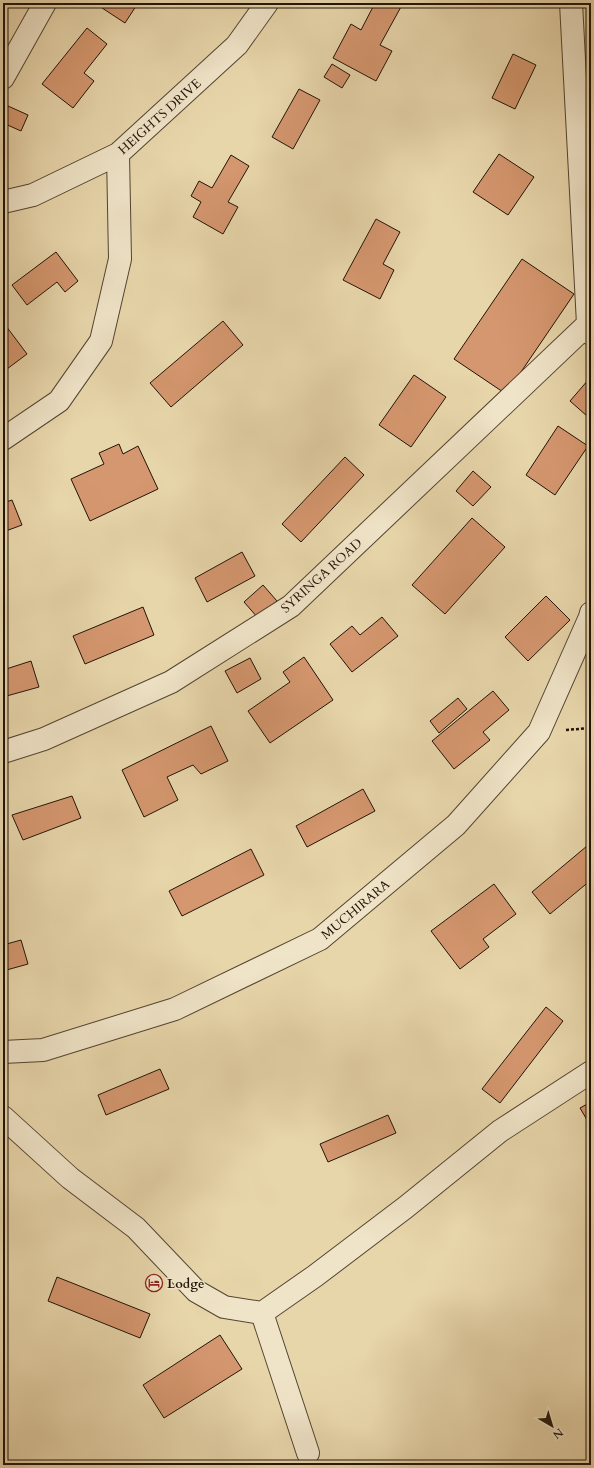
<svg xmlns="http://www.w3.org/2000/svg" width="594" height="1468" viewBox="0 0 594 1468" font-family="Cardo,serif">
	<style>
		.building { fill: #d5976f; stroke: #211308 }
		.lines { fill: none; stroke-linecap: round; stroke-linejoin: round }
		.minor-casing { stroke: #534431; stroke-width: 24 }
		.path { stroke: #211308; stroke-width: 2.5; stroke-dasharray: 3 2; stroke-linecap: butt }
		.minor { stroke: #f0e4c8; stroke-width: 22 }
		.labels { text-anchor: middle; stroke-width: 3; stroke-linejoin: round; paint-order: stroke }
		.street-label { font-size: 13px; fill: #211308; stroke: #f0e4c8 }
		.poi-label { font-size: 13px; font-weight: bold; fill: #211308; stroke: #f0e4c8; text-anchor: start }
	</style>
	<rect width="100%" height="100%" fill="#e8d6ab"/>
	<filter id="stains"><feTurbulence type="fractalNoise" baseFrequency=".005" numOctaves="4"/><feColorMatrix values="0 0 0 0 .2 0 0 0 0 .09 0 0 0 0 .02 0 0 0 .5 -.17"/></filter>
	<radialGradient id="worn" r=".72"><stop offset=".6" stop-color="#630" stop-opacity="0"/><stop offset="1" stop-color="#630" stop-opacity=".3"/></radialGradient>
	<path class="building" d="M 96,3 L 138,3 L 125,23 L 96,4 Z
		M 375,3 L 398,3 L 402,5 L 380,45 L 392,51 L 376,81 L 333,58 L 351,24 L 361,30 Z
		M 87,28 L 107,44 L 84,73 L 94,81 L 73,108 L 42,84 Z
		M 513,54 L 536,65 L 515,109 L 492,98 Z
		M 332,64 L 350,75 L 342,88 L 324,77 Z
		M 299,89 L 320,100 L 293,149 L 272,137 Z
		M 8,106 L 28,115 L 21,131 L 3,123 L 3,116 Z
		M 499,154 L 534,177 L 508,215 L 473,192 Z
		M 231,155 L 249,166 L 228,202 L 238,207 L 223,234 L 193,217 L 201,202 L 191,196 L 199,181 L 212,188 Z
		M 376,219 L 400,232 L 383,264 L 394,270 L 380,299 L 343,280 Z
		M 56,252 L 78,281 L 65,292 L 57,282 L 27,305 L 12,285 Z
		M 522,259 L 574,294 L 506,394 L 454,359 Z
		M 223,321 L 243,345 L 171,407 L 150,383 Z
		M 3,322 L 27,354 L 3,372 Z
		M 414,375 L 446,397 L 411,447 L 379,425 Z
		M 589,379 L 591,381 L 591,412 L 587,416 L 570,401 Z
		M 558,426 L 588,446 L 555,495 L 526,475 Z
		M 119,444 L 123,454 L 138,446 L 158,489 L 90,521 L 71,479 L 104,464 L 99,453 Z
		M 345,457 L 364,475 L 301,542 L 282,524 Z
		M 473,471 L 491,487 L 473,506 L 456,491 Z
		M 12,500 L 22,525 L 3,532 L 3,503 Z
		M 472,518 L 505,547 L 445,614 L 412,585 Z
		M 242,552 L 255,576 L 207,602 L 195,578 Z
		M 263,585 L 277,601 L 258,618 L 244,602 Z
		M 546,596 L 570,620 L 528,661 L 505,637 Z
		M 143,607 L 154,635 L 85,664 L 73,636 Z
		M 382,617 L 398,636 L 352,672 L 330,644 L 352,626 L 360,635 Z
		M 304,657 L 333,700 L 270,743 L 248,711 L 290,682 L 283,672 Z
		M 250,658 L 261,679 L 237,693 L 225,671 Z
		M 31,661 L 39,687 L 3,697 L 3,670 Z
		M 493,691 L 509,710 L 483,732 L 490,740 L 454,769 L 432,741 Z
		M 458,698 L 467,709 L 439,733 L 430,721 Z
		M 211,726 L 228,761 L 201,774 L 193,765 L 167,777 L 178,800 L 144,817 L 122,770 Z
		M 363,789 L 375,811 L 307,847 L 296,826 Z
		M 72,796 L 81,818 L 23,840 L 12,815 Z
		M 587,846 L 591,851 L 591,880 L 550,914 L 532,892 Z
		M 251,849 L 264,875 L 182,916 L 169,891 Z
		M 494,884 L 516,914 L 483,939 L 489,947 L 460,969 L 431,931 Z
		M 21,940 L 28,964 L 3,971 L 3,945 Z
		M 546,1007 L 563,1021 L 500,1103 L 482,1089 Z
		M 160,1069 L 169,1089 L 106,1115 L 98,1095 Z
		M 591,1102 L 591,1125 L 590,1125 L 580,1108 Z
		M 388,1115 L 396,1133 L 328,1162 L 320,1144 Z
		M 57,1277 L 150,1314 L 140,1338 L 48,1301 Z
		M 220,1335 L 242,1369 L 164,1418 L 143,1385 Z"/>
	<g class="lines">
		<g class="minor-casing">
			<path id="minor" d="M 571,3 L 588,324 L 591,334
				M 3,78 L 45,3
				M 3,202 L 33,195 L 118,154 L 237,45 L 267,3
				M 3,439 L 59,401 L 101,341 L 120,259 L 118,154
				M 3,752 L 44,739 L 171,682 L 291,606 L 588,324
				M 3,1052 L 43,1050 L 175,1009 L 320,939 L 456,825 L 539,732 L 590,617 L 591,613
				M 3,1117 L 70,1178 L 136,1228 L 196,1291 L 224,1307 L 262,1313 L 315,1276 L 406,1207 L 500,1131 L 591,1072
				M 262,1313 L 308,1453"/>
		</g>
		<path class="path" d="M 566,730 L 591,728"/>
		<use href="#minor" class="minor"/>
	</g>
	<defs>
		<g id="hotel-ring" transform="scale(0.9)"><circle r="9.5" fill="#f0e4c8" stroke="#8f2418" stroke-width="1.5"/><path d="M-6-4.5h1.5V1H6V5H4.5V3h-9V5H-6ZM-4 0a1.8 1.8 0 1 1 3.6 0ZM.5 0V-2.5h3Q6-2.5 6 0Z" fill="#8f2418"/></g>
	</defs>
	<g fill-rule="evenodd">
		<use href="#hotel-ring" x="154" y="1283"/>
	</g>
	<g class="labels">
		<g class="street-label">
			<text transform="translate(159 116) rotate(-42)" y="5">HEIGHTS DRIVE</text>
			<text transform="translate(321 575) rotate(-42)" y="5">SYRINGA ROAD</text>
			<text transform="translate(355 909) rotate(-40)" y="5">MUCHIRARA</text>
		</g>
		<g class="poi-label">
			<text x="167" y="1288">Lodge</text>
		</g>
	</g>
	<rect width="594" height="1468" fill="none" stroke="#e8d6ab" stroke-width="16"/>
	<rect x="4" y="4" width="586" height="1460" fill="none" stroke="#211308" stroke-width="2"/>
	<rect x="8" y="8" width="578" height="1452" fill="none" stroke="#211308"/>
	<g transform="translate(552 1426) rotate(142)" stroke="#f0e4c8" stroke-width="3" paint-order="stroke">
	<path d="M0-3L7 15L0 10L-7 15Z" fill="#211308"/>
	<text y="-6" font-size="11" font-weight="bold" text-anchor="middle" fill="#211308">N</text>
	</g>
	<rect width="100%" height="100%" filter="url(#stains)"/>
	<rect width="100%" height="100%" fill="url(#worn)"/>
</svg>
